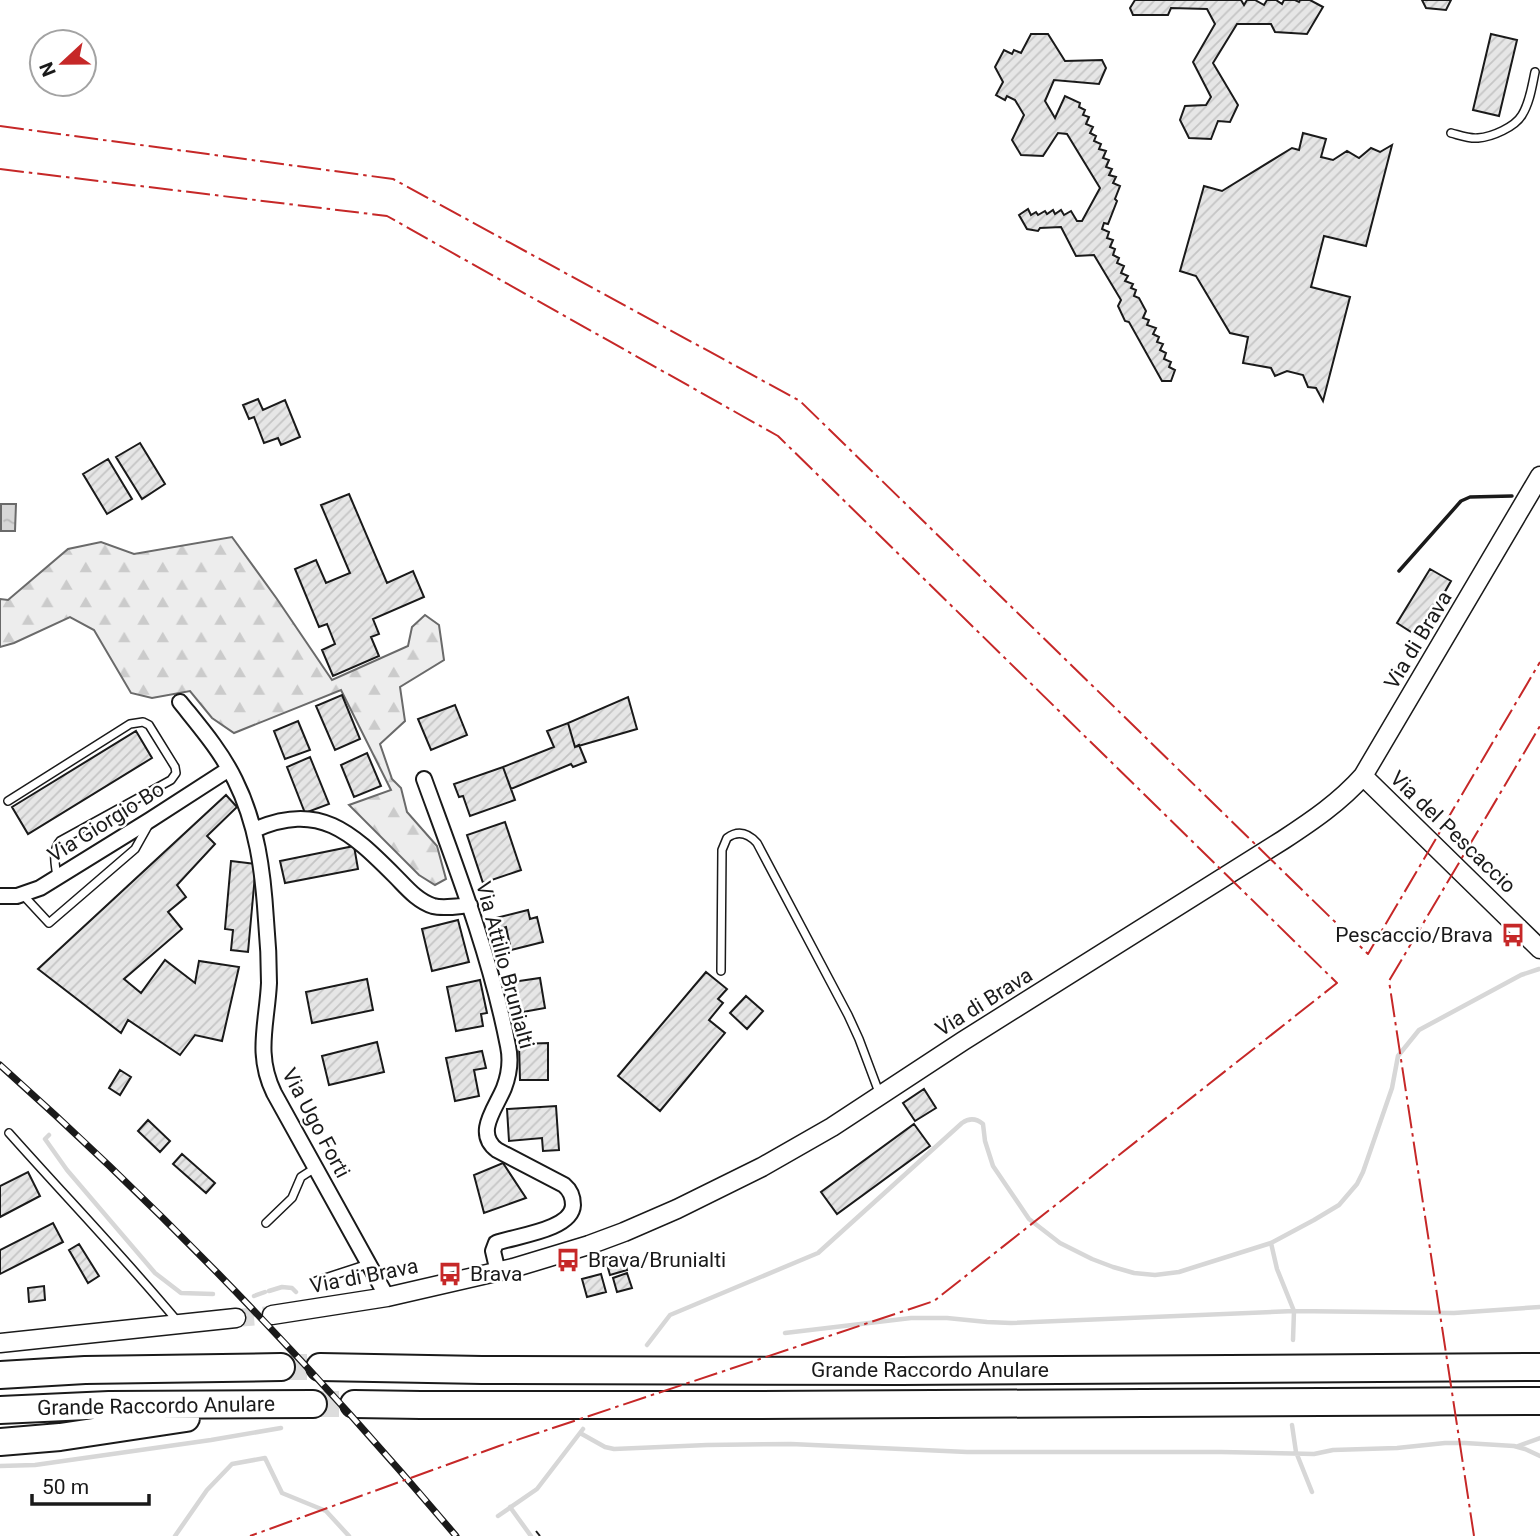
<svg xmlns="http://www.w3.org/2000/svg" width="1540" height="1536" viewBox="0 0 1540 1536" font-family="Roboto,sans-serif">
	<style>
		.forest { fill: url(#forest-firs); stroke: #6a6a6a; stroke-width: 2 }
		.water { fill: url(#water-ripples); stroke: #6a6a6a; stroke-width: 2 }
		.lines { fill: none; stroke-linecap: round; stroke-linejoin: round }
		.stream { stroke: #d7d7d7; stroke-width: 4.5 }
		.building { fill: url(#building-hatch); stroke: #1a1a1a; stroke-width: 2 }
		.tertiary-tunnel { stroke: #ddd; stroke-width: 18; stroke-dasharray: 18 9; stroke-linecap: butt }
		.motorway-tunnel { stroke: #ddd; stroke-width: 26; stroke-dasharray: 26 13; stroke-linecap: butt }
		.service-casing { stroke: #1a1a1a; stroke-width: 10 }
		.minor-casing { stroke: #1a1a1a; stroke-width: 18 }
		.tertiary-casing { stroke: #1a1a1a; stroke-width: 21 }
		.motorway-casing { stroke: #1a1a1a; stroke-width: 30 }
		.service { stroke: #fff; stroke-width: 7 }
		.minor { stroke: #fff; stroke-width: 14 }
		.tertiary { stroke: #fff; stroke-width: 18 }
		.motorway { stroke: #fff; stroke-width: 26 }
		.rail-casing { stroke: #1a1a1a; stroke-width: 7 }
		.rail { stroke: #fff; stroke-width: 4.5; stroke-dasharray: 13; stroke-linecap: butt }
		.fence { stroke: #1a1a1a; stroke-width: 2; stroke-dasharray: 9 3.5; stroke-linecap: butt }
		.wall { stroke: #1a1a1a; stroke-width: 3.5 }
		.power { stroke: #c62828; stroke-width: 2; stroke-dasharray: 24 5 3.5 5; stroke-linecap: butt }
		.labels { text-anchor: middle; stroke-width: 5; stroke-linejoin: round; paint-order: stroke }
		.street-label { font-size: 21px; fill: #1a1a1a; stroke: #fff }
		.poi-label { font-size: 21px; fill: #1a1a1a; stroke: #fff; text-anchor: start }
	</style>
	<defs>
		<pattern id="forest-firs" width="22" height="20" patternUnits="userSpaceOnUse" patternTransform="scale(1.75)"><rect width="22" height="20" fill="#ededed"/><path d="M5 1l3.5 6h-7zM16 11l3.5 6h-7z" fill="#cbcbcb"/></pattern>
		<pattern id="water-ripples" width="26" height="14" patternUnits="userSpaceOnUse" patternTransform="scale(1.75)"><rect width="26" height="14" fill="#d7d7d7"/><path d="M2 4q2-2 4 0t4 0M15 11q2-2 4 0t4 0" fill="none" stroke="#b8b8b8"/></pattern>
		<pattern id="building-hatch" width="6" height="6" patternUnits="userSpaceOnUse" patternTransform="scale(1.75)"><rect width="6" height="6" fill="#e6e6e6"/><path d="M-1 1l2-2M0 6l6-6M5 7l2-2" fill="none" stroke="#c5c5c5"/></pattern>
	</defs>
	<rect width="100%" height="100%" fill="#fff"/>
	<path class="forest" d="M 232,537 L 277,599 L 332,680 L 408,646 L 412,627 L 425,615 L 439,625 L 444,660 L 400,687 L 405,721 L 380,744 L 392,779 L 401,788 L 407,812 L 437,846 L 446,879 L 435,885 L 419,875 L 349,805 L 391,790 L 341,690 L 234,733 L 212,718 L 190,691 L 152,698 L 131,693 L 94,630 L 70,617 L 14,643 L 0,647 L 0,599 L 8,600 L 68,549 L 101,542 L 134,554 Z"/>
	<path class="water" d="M 1,504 L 16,504 L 15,531 L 1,531 Z"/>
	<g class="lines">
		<path class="stream" d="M 49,1135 L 45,1139 L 67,1170 L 155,1273 L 181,1293 L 213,1294
			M 1271,1243 L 1277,1269 L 1294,1311 L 1293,1340
			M 269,1291 L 282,1287 L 292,1288 L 296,1292
			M 254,1296 L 265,1292
			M 785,1333 L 911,1318 L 947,1318 L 987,1322 L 1011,1323 L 1294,1311 L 1454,1313 L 1540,1307
			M 647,1345 L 670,1315 L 818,1253 L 962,1123 C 969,1118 976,1118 983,1124 L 985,1141 L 993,1166 L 1029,1219 L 1060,1243 L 1092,1259 L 1113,1267 L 1134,1273 L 1155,1275 L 1179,1272 L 1271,1243 L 1314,1220 L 1339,1205 L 1357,1184 L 1363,1172 L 1392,1088 L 1398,1056 L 1419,1030 L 1521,975 L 1539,969
			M 1292,1425 L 1296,1452 L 1312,1492
			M 580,1433 L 605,1447 L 614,1449 L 707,1445 L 791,1444 L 967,1452 L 1221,1452 L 1314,1454 L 1333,1450 L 1397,1448 L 1445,1443 L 1465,1443 L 1514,1446 L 1525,1449 L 1540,1456
			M 1518,1446 L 1540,1438
			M 0,1466 L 35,1465 L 211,1440 L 281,1428
			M 510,1507 L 531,1536
			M 498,1516 L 537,1489 L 583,1429
			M 175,1536 L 207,1490 L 232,1464 L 265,1458 L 282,1493 L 326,1511 L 349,1536"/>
	</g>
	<path class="building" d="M 1135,0 L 1241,0 L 1244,5 L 1247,0 L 1255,0 L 1264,5 L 1267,0 L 1276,0 L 1282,4 L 1284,0 L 1295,0 L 1299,2 L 1300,0 L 1310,0 L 1323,7 L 1307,34 L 1275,32 L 1271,24 L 1237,24 L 1213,63 L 1238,105 L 1230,122 L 1218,121 L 1211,139 L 1189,138 L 1180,120 L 1185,106 L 1206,105 L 1211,97 L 1193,62 L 1215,24 L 1207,9 L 1171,8 L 1168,15 L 1133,15 L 1130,8 Z
		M 1422,0 L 1451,0 L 1446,10 L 1426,8 Z
		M 1031,34 L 1048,34 L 1065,61 L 1102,60 L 1106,68 L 1099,84 L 1054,80 L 1045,101 L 1055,118 L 1065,96 L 1080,103 L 1079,107 L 1085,110 L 1083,115 L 1089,117 L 1086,124 L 1093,127 L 1090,133 L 1096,136 L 1094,141 L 1101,144 L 1099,149 L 1106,151 L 1103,158 L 1109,160 L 1106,167 L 1112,169 L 1109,175 L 1116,177 L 1113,183 L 1120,186 L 1115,199 L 1117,201 L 1108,224 L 1104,223 L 1102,229 L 1109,232 L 1107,238 L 1113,240 L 1110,247 L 1115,249 L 1113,255 L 1119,258 L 1117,263 L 1124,266 L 1121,273 L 1128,276 L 1125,281 L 1133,284 L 1131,288 L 1136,290 L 1134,296 L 1139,298 L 1146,311 L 1143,318 L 1149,320 L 1147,325 L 1156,328 L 1153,334 L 1159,337 L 1157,342 L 1163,344 L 1160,350 L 1166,353 L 1164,359 L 1171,362 L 1169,367 L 1175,370 L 1171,381 L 1162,381 L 1129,322 L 1125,321 L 1118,306 L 1121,300 L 1094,255 L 1076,256 L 1061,227 L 1040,228 L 1038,231 L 1027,229 L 1019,215 L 1028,209 L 1031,215 L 1036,212 L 1038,215 L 1045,211 L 1047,214 L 1053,210 L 1055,214 L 1061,210 L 1064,215 L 1071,211 L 1077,221 L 1082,221 L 1100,188 L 1067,134 L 1058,133 L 1043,156 L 1021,155 L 1012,140 L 1024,115 L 1015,100 L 1007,96 L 1005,100 L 996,95 L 1003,82 L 995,67 L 1004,50 L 1012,54 L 1014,50 L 1021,53 Z
		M 1491,34 L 1517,40 L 1499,116 L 1473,110 Z
		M 1303,133 L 1326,139 L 1321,157 L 1333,160 L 1347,151 L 1359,158 L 1371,148 L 1380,152 L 1392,145 L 1366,246 L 1324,236 L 1311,287 L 1350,297 L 1323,401 L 1316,388 L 1308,387 L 1303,375 L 1287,371 L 1275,376 L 1271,368 L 1243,363 L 1248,337 L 1230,333 L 1196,276 L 1180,271 L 1204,186 L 1222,191 L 1292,148 L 1299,150 Z
		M 258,399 L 263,410 L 285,400 L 300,437 L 281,445 L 278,438 L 264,443 L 254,417 L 249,419 L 243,405 Z
		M 140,443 L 165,484 L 142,499 L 116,457 Z
		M 108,459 L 132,499 L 107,514 L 83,474 Z
		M 349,494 L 387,583 L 413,571 L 424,597 L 373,619 L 379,634 L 371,637 L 379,656 L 333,676 L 322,650 L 335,644 L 327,624 L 319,627 L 295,569 L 316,560 L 326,583 L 350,573 L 321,505 Z
		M 1430,569 L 1451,581 L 1419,637 L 1397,623 Z
		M 342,695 L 360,739 L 335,750 L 316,706 Z
		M 628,697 L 637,729 L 575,747 L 568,723 Z
		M 455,705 L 467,735 L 431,750 L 418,719 Z
		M 298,721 L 310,750 L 285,759 L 274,731 Z
		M 568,723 L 575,747 L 579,745 L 586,762 L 573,767 L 571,764 L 511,789 L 503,767 L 554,747 L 547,731 Z
		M 136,731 L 152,758 L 28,834 L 12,807 Z
		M 367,753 L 381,786 L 354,797 L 341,765 Z
		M 310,757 L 329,804 L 305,813 L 287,767 Z
		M 503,767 L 515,800 L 470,816 L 463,796 L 459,797 L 454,784 Z
		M 226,795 L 237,807 L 207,836 L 215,844 L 177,885 L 186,897 L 168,912 L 182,929 L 124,979 L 141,993 L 165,960 L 195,983 L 199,961 L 239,967 L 222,1041 L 195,1035 L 180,1055 L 128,1020 L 121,1033 L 38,969 Z
		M 505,822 L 521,870 L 483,883 L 467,835 Z
		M 354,846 L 358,869 L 285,883 L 280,861 Z
		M 231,861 L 256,864 L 248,952 L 231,950 L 233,930 L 225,929 Z
		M 528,910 L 530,919 L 537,917 L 543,942 L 511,950 L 506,927 L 499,929 L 496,918 Z
		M 458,920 L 469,962 L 432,971 L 422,929 Z
		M 706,972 L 727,989 L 718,999 L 723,1003 L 709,1020 L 725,1033 L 660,1111 L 618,1076 Z
		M 540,978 L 545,1008 L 517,1013 L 512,982 Z
		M 367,979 L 373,1010 L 312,1023 L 306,992 Z
		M 480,980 L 487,1013 L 481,1014 L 483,1026 L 456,1031 L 447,987 Z
		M 746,996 L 763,1011 L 747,1029 L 730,1013 Z
		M 377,1042 L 384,1072 L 329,1085 L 322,1056 Z
		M 548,1043 L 548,1080 L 520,1080 L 519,1044 Z
		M 482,1051 L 486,1068 L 474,1070 L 479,1096 L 455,1101 L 446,1058 Z
		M 120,1070 L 131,1077 L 120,1095 L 109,1088 Z
		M 924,1089 L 936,1108 L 915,1121 L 903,1103 Z
		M 556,1106 L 559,1150 L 543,1151 L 542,1138 L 509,1141 L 507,1109 Z
		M 148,1120 L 170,1141 L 160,1152 L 138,1131 Z
		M 914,1124 L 930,1146 L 837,1214 L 821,1192 Z
		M 182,1154 L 215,1183 L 206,1193 L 173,1164 Z
		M 503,1163 L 526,1198 L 484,1213 L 474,1175 Z
		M 28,1172 L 40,1196 L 0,1217 L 0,1186 Z
		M 53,1223 L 63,1242 L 0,1274 L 0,1250 Z
		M 79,1244 L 99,1276 L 88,1283 L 69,1250 Z
		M 623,1256 L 627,1270 L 610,1275 L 606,1261 Z
		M 627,1273 L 632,1288 L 617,1292 L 613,1278 Z
		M 601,1274 L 606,1292 L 587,1297 L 582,1279 Z
		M 44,1286 L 45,1300 L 29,1302 L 28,1288 Z"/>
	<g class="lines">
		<path class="tertiary-tunnel" d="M 236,1318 L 272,1315"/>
		<path class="motorway-tunnel" d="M 281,1367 L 320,1367
			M 313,1404 L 354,1404"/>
		<g class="service-casing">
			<path id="service" d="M 1451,133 C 1459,135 1469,139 1478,138 C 1492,137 1515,127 1522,115 C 1530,102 1532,86 1535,72
				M 8,801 L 130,724 L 143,722 L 149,725 L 175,767 L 176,773 L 171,780 L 60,841 C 51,851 56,866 57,878
				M 23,895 L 49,923 L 135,849 L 149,824
				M 721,971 L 722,850 L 727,838 C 738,830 748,833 757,843 L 848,1015 L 859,1039 L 880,1095
				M 9,1133 C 65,1196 124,1257 178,1322
				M 266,1223 L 292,1198 L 301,1177 L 315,1168
				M 316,1281 L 368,1264"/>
		</g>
		<g class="minor-casing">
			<path id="minor" d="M 180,702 C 200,727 221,751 235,780 C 257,824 263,871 266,920 C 268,941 269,962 269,983 C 267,1024 255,1054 274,1093 L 387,1297
				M 424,779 C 456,867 490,954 508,1046 C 511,1060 509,1075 504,1088 C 496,1108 474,1133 497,1150 L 564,1185 C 570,1190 573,1197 573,1205 C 572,1230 515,1236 496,1243 L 493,1251 L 498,1272
				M 254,830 C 319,801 351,832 395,876 C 406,887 417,901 433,906 C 444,909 458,906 470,905
				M 0,896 L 17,896 L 40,888 L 150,820 L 229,769"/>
		</g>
		<g class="tertiary-casing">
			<path id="tertiary" d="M 1363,776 L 1540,949
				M 272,1315 L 387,1297 L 513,1268 L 589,1245 L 624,1232 L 677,1209 L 762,1167 L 832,1127 L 963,1041 L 1283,840 C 1312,821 1340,802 1363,776 L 1540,476
				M 0,1343 L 236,1318"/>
		</g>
		<g class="motorway-casing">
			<path id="motorway" d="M 320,1367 L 482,1370 L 901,1371 L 1540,1367
				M 0,1375 L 85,1370 L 281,1367
				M 354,1404 L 421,1405 L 743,1405 L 1540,1401
				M 0,1410 L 109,1405 L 313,1404
				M 0,1442 L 60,1437 L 186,1418"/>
		</g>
		<use href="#service" class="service"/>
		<use href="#minor" class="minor"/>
		<use href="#tertiary" class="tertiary"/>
		<use href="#motorway" class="motorway"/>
		<g class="rail-casing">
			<path id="rail" d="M 0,1065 C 163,1210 315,1369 456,1536"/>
		</g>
		<use href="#rail" class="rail"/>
		<path class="fence" d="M 536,1531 L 540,1536"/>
		<path class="wall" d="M 1399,571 L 1461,501 L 1470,497 L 1512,496"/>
		<path class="power" d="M 0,126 L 393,179 L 800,401 L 1368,954 L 1540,662
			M 0,169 L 387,216 L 778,436 L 1337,983 L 934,1301 L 499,1446 L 250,1536
			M 1474,1536 L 1389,981 L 1540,726"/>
	</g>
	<defs>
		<g id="bus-bare" transform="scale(1.89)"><path d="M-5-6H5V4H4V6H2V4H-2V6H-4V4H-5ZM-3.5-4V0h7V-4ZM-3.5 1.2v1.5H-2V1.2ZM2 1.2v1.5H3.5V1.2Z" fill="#c62828" stroke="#fff" stroke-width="2.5" paint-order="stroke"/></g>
	</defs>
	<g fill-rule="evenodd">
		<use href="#bus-bare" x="1513" y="935"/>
		<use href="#bus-bare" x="568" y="1260"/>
		<use href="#bus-bare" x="450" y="1274"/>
	</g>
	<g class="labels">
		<g class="street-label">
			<text transform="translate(1418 640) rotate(-59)" y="7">Via di Brava</text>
			<text transform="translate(106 822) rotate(-32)" y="7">Via Giorgio Bo</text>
			<text transform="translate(1453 832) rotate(44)" y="7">Via del Pescaccio</text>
			<text transform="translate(505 965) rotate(75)" y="7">Via Attilio Brunialti</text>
			<text transform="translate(984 1002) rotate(-32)" y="7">Via di Brava</text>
			<text transform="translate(316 1123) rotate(62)" y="7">Via Ugo Forti</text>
			<text transform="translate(364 1276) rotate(-11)" y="7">Via di Brava</text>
			<text x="930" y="1377">Grande Raccordo Anulare</text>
			<text transform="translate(156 1406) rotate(-1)" y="7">Grande Raccordo Anulare</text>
		</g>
		<g class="poi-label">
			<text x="1493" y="942" text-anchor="end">Pescaccio/Brava</text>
			<text x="588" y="1267">Brava/Brunialti</text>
			<text x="470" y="1281">Brava</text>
		</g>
	</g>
	<g transform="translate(63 63) rotate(248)"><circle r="33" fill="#ffffff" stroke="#a3a3a3" stroke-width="2"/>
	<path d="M0-5L12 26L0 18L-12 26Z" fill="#c62828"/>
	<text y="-10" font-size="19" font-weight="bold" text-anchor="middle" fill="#1a1a1a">N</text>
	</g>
	<path d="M32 1494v10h117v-10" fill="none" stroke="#1a1a1a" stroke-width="3.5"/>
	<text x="42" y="1494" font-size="21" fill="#1a1a1a" stroke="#ffffff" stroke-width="5" paint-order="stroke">50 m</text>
</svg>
